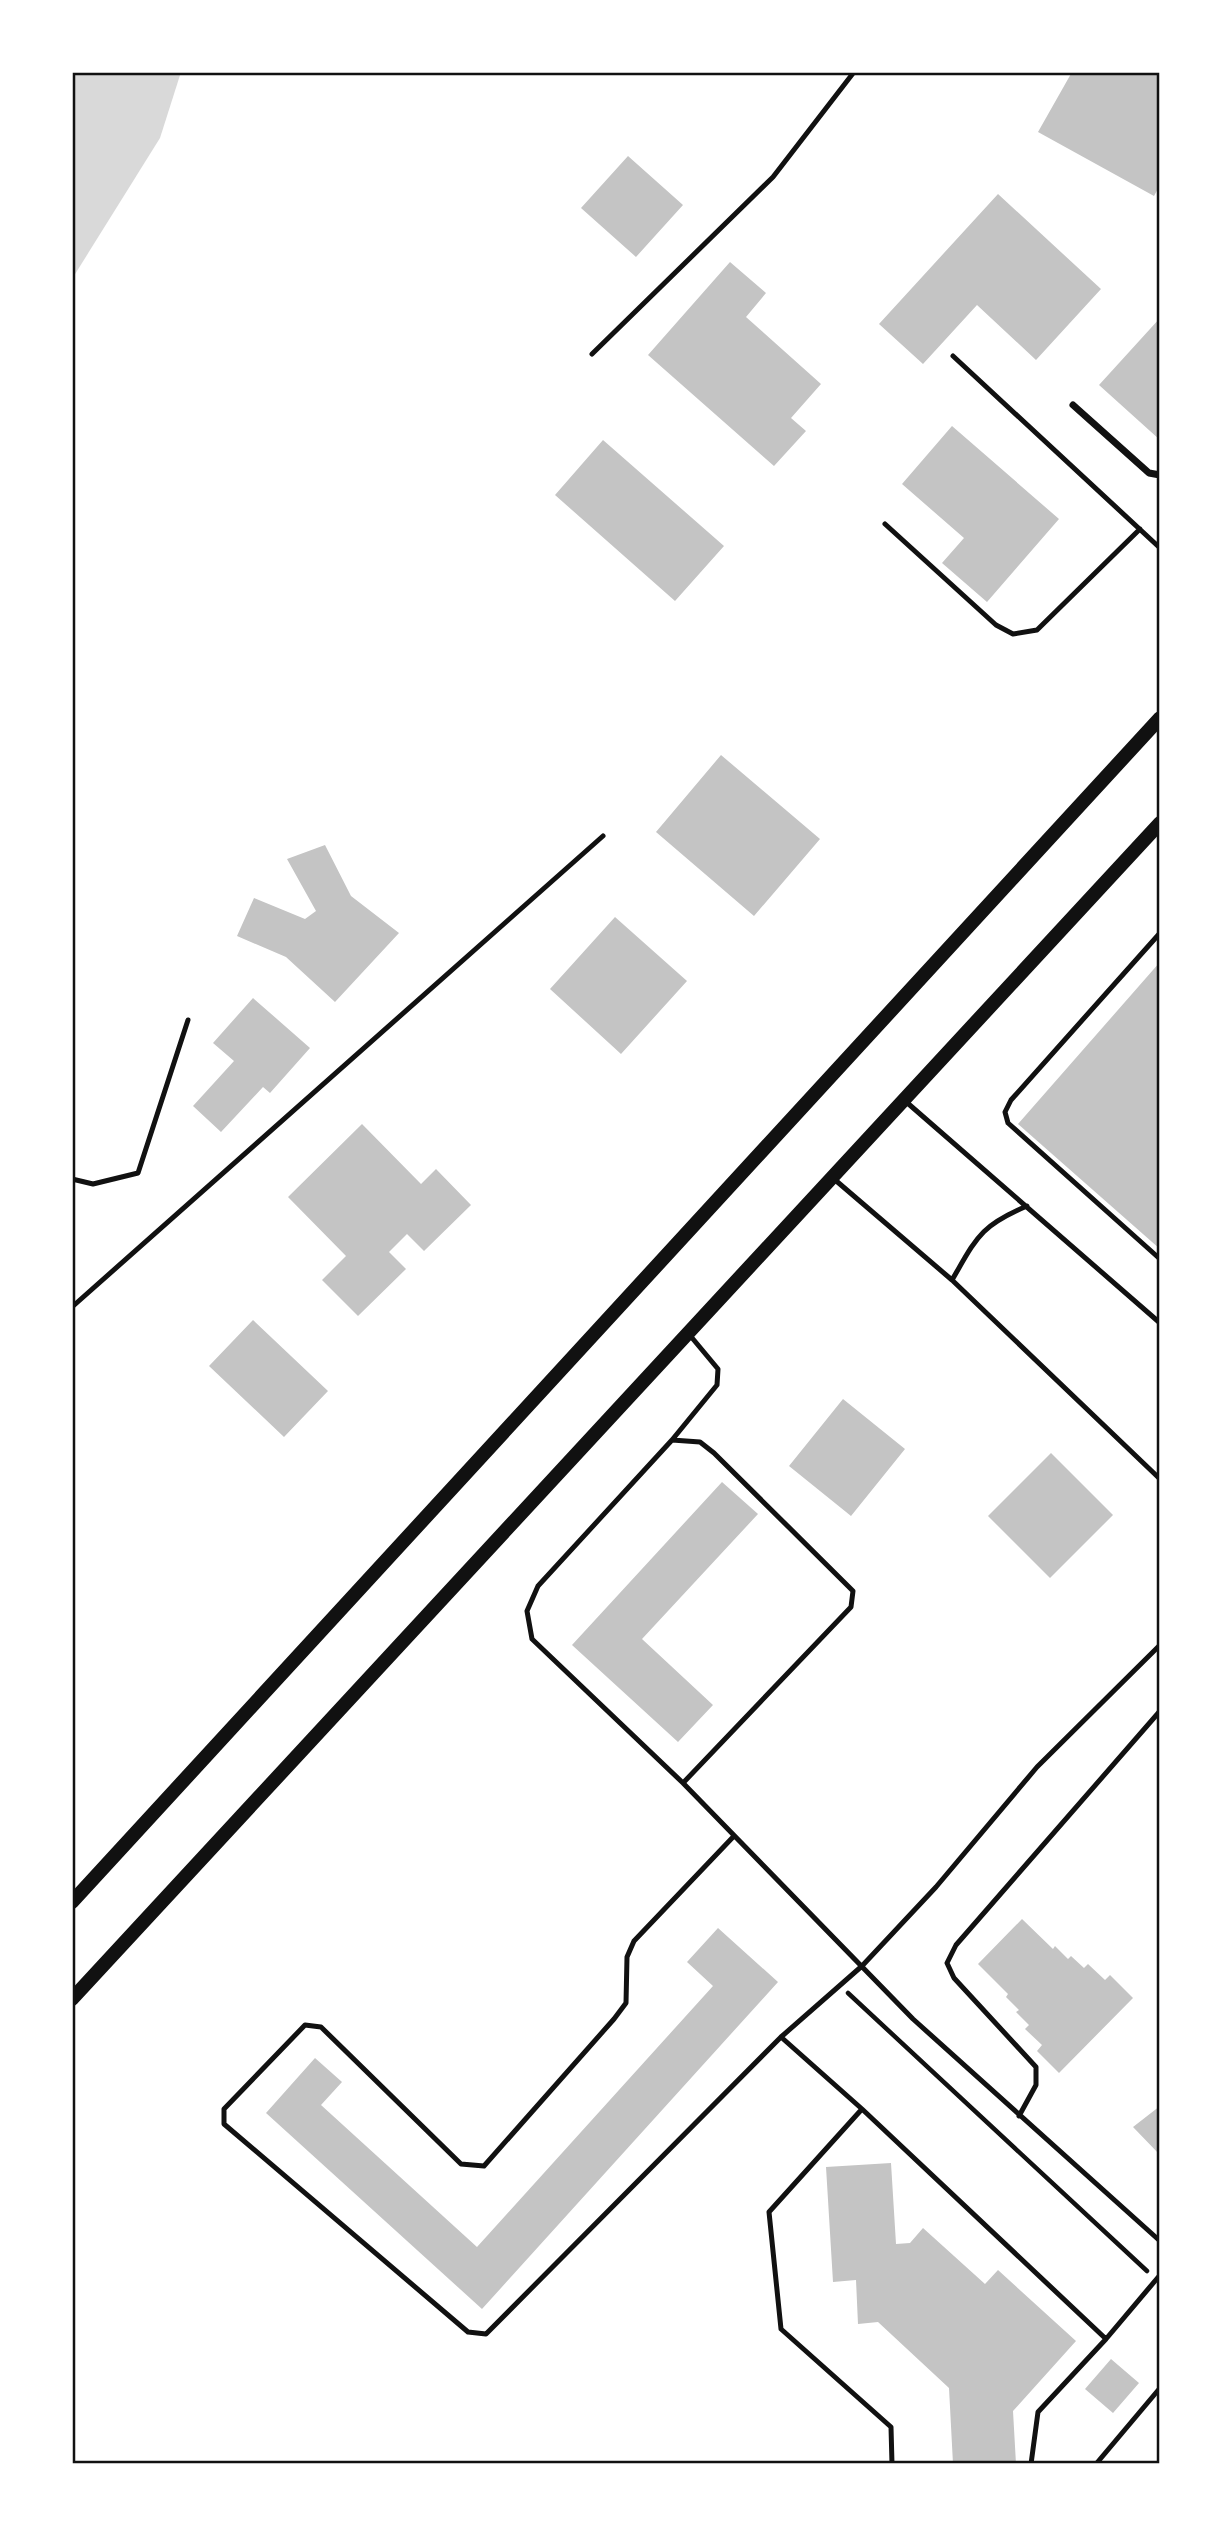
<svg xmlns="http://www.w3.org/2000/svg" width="1232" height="2536" viewBox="0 0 1232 2536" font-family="'Noto Sans',sans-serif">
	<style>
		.water { fill: #d9d9d9 }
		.building { fill: #c4c4c4 }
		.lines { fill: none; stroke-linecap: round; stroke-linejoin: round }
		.path { stroke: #111; stroke-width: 4.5 }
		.service { stroke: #111; stroke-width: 5 }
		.minor { stroke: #111; stroke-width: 7 }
		.secondary { stroke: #111; stroke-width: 14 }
		.neatline { fill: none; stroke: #111; stroke-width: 2.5 }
	</style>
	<rect width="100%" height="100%" fill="#fff"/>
	<path class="water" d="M 72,72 L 181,72 L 160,138 L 72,279 Z"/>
	<path class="building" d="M 1072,72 L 1160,72 L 1160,185 L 1154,196 L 1038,132 Z
		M 628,156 L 683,205 L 636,257 L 581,208 Z
		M 998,194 L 1101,289 L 1036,360 L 977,305 L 923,364 L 879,324 Z
		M 730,262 L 766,293 L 746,317 L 821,384 L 791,418 L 806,431 L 774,466 L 648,355 Z
		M 1160,318 L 1160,440 L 1099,385 Z
		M 952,426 L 1059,519 L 987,602 L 942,563 L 964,538 L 902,484 Z
		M 603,440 L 724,546 L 675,601 L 555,495 Z
		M 721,755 L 820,839 L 754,916 L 656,832 Z
		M 325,845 L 351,896 L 399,933 L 335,1002 L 286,957 L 237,936 L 254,898 L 305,919 L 316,911 L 287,859 Z
		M 615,917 L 687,981 L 621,1054 L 550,989 Z
		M 1160,962 L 1160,1249 L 1018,1124 Z
		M 253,998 L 310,1048 L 270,1093 L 263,1087 L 221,1132 L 193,1106 L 234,1061 L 213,1043 Z
		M 362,1124 L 421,1184 L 436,1169 L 471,1205 L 424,1251 L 407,1234 L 389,1252 L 406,1269 L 358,1316 L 322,1280 L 346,1256 L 288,1197 Z
		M 253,1320 L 328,1391 L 284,1437 L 209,1366 Z
		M 843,1399 L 905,1449 L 851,1516 L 789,1466 Z
		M 1051,1453 L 1113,1515 L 1050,1578 L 988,1516 Z
		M 722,1482 L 758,1514 L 642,1639 L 713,1705 L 678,1742 L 572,1645 Z
		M 1022,1919 L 1053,1949 L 1055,1946 L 1068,1959 L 1071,1956 L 1084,1968 L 1088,1964 L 1105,1980 L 1110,1975 L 1133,1998 L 1059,2073 L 1037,2051 L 1042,2045 L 1025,2029 L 1029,2025 L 1016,2012 L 1019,2010 L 1006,1997 L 1008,1994 L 978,1964 Z
		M 718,1928 L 778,1982 L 482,2309 L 266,2113 L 315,2058 L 342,2082 L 321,2105 L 477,2247 L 713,1986 L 687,1962 Z
		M 1160,2106 L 1160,2155 L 1133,2127 Z
		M 891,2163 L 896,2244 L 910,2243 L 923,2228 L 985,2284 L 998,2270 L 1076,2341 L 1013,2411 L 1016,2464 L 953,2464 L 949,2388 L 878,2322 L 858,2324 L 856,2280 L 833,2282 L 826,2167 Z
		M 1111,2359 L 1139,2383 L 1113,2413 L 1085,2389 Z"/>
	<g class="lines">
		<path class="path" d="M 848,1993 L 1147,2271"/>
		<path class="service" d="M 592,354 L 773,177 L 854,72
			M 953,356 L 1160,548
			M 885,524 L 996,625 L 1013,634 L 1037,630 L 1140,529
			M 1160,933 L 1011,1100 L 1005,1112 L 1008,1123 L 1160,1259
			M 904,1100 L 1160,1323
			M 72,1179 L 93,1184 L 138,1173 L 188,1020
			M 834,1179 L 952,1280 L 1160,1479
			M 952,1280 C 977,1237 980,1226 1027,1206
			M 72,1307 L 603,836
			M 672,1440 L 717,1385 L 718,1369 L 688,1333
			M 683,1783 L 851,1607 L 853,1591 L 714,1453 L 700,1442 L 672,1440 L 538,1586 L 527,1611 L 532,1639 L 683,1783 L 913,2019 L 1160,2241
			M 734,1836 L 634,1941 L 627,1957 L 626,2003 L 614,2019 L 484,2166 L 461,2164 L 321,2027 L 305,2025 L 224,2109 L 224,2124 L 468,2332 L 486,2334 L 781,2037 L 862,1966 L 936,1887 L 1037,1767 L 1160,1645
			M 781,2037 L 862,2109 L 1106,2339 L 1160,2275
			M 862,2109 L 769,2212 L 781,2329 L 891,2427 L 892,2464
			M 1019,2116 L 1036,2085 L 1036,2067 L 954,1978 L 947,1963 L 956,1945 L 1160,1711
			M 1031,2464 L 1038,2412 L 1106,2339
			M 1096,2464 L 1160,2388"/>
		<path class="minor" d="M 1073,405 L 1149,473 L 1160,475"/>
		<path class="secondary" d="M 72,1902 L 1160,718
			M 72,1999 L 1160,823"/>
	</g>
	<rect width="1232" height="2536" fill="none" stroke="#ffffff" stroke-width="147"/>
	<rect x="74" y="74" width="1084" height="2388" class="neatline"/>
</svg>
